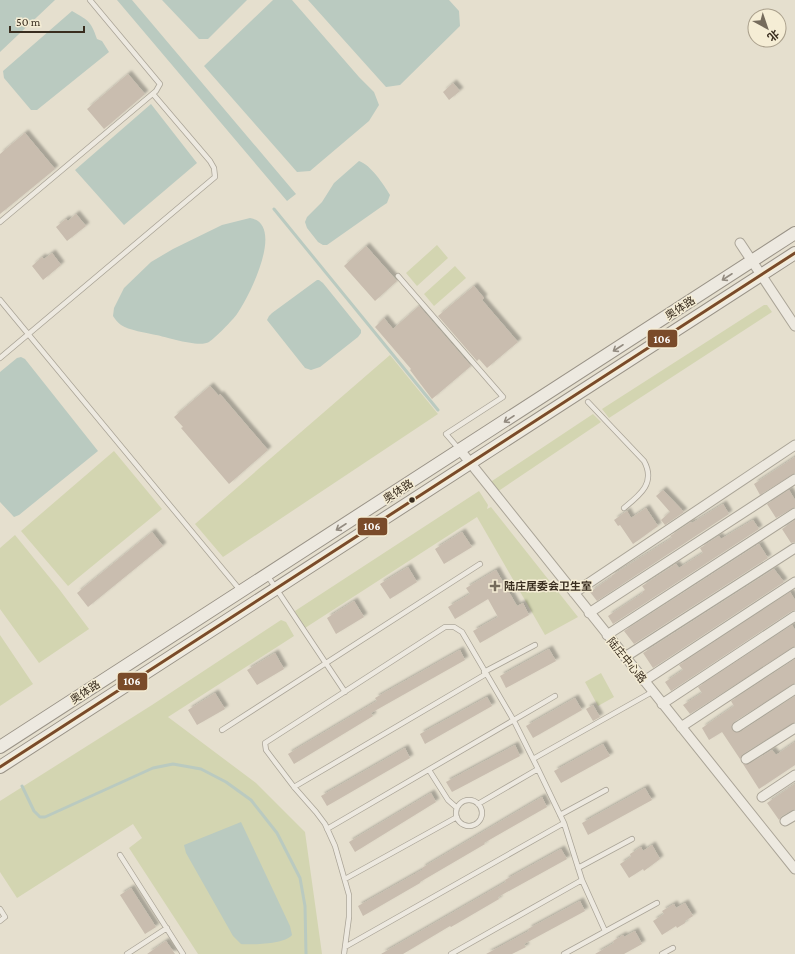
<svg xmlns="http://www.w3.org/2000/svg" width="795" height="954" viewBox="0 0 795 954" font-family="'Crimson Pro','Noto Sans SC',serif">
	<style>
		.green { fill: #d3d5b1 }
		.water { fill: #bacac0 }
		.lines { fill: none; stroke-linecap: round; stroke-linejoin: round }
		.stream { stroke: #bacac0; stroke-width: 3 }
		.building { fill: #c9bdaf; filter: url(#shadow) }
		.service-casing { stroke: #aaa497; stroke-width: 6 }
		.minor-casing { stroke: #aaa497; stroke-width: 11 }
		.secondary-casing { stroke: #9a9387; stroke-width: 14 }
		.service { stroke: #ede9e0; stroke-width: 4.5 }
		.minor { stroke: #ede9e0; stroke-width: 9 }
		.secondary { stroke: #ede9e0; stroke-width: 12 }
		.bus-1-casing { stroke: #f5edd5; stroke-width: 6 }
		.bus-1 { stroke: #7a4b2a; stroke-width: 3 }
		.oneway { stroke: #938b80 }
		.bus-dot { fill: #392d1f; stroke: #f5edd5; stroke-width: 1.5 }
		.poi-dot { fill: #756b5c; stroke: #f5edd5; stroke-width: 1.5 }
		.labels { text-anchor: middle; stroke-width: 3; stroke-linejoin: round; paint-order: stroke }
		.street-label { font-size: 11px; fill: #392d1f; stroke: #f5edd5 }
		.poi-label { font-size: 11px; font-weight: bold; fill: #392d1f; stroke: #f5edd5; text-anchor: start }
		.line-badge { stroke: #f5edd5; stroke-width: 1.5 }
		.badge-label { font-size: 11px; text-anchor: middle; font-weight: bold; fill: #fff }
	</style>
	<defs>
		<filter id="shadow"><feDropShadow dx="3.5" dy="-3.5" stdDeviation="1" flood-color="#0004"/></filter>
	</defs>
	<rect width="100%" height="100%" fill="#e5dfce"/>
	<path class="green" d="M 437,245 L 448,258 L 417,286 L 406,273 Z
		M 455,266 L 466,278 L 434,306 L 424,294 Z
		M 764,305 L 767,305 L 772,312 L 609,418 L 602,409 Z
		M 390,355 L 438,414 L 223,557 L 195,524 Z
		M 593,414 L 601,422 L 497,492 L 489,483 Z
		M 114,451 L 162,509 L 68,586 L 21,531 Z
		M 479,491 L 488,505 L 487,509 L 491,507 L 578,617 L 545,635 L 477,517 L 305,628 L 296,614 L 295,611 L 298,609 Z
		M 15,535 L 59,589 L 89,629 L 39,663 L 0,609 L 0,548 Z
		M 281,620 L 286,622 L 294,636 L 168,717 L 256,783 L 305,832 L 322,954 L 198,954 L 129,848 L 142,838 L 133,824 L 17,898 L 0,872 L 0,801 L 152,705 Z
		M 0,635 L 33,684 L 0,706 Z
		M 601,673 L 614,697 L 598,706 L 585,682 Z"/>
	<path class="water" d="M 0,0 L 55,0 L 0,52 Z
		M 117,0 L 132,0 L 296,194 L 287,201 Z
		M 162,0 L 247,0 L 208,39 L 199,39 Z
		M 273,0 L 292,0 L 359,77 L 374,92 L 379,105 L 369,121 L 310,171 L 297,172 L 204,66 Z
		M 308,0 L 449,0 L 459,11 L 460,26 L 400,85 L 386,87 Z
		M 72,11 C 87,20 91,20 97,39 L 102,41 L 109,52 L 37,110 L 31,110 L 4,78 L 3,71 Z
		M 151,104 L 197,163 L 124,225 L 75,170 Z
		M 359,161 C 371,165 384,185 390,195 L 387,203 L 381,207 L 327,245 L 323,245 L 318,242 L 307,228 L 305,222 L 307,217 L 322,202 L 334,183 Z
		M 250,218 C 286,224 249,297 237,314 C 233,320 215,338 209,342 C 199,348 167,337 156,335 C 147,333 128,330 121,325 C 117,322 115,319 113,316 L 114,308 L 124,288 L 151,262 L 173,249 L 222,225 Z
		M 317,280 L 319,280 L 323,283 L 361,330 L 361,333 L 358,337 L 320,367 L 311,370 L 305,368 L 267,320 L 269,316 L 272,313 Z
		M 21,357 L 25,359 L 98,451 L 19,515 L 14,517 L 0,502 L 0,372 L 17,358 Z
		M 241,822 L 290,926 L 292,935 C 285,944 253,945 241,944 L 233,936 L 186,853 L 184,845 Z"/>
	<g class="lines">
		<path class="stream" d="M 274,209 L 438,410
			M 22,786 L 34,811 L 40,817 L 45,817 L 153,768 L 173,764 L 201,769 L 226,782 L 251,800 L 277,833 L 300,878 L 305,906 L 306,954"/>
	</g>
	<path class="building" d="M 128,74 L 145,94 L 104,129 L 87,109 Z
		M 453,83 L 460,91 L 449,100 L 443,92 Z
		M 25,133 L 55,169 L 0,214 L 0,154 Z
		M 76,214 L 86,226 L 67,241 L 56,227 L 66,219 L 68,221 Z
		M 366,246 L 397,281 L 375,301 L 344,266 Z
		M 52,253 L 61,265 L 43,280 L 32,266 L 42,257 L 44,259 Z
		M 474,286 L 484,298 L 482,300 L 518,342 L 487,368 L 479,359 L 477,361 L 438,316 Z
		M 419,306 L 471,366 L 432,399 L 410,370 L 411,369 L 375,327 L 384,318 L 393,329 Z
		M 210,386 L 219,396 L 220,394 L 268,450 L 229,484 L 181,428 L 183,427 L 174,417 Z
		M 795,457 L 795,473 L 760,495 L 754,484 Z
		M 663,490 L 684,512 L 665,525 L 661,520 L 670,512 L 656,496 Z
		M 789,490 L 795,500 L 795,507 L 776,518 L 767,504 Z
		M 723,504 L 729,514 L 597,601 L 590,592 L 612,577 L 611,576 L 672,538 L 670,536 L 691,522 L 692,523 Z
		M 646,508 L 658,526 L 633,544 L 620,525 L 618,526 L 614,520 L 627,511 L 631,518 Z
		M 753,520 L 759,529 L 613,624 L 608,616 L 643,593 L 642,592 L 645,590 L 642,586 L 676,564 L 679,568 L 703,553 L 700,548 L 719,536 L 721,539 Z
		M 795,520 L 795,542 L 791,543 L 782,529 Z
		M 152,532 L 163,546 L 88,607 L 77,593 Z
		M 462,532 L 472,547 L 444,564 L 435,549 Z
		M 759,544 L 768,558 L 634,644 L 624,631 Z
		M 408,567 L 417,582 L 390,599 L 380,584 Z
		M 774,569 L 784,582 L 653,668 L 643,653 Z
		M 496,570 L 517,606 L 523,603 L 529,615 L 480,643 L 473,631 L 498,617 L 488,599 L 455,619 L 448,607 L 470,594 L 466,588 Z
		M 790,592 L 795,600 L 795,610 L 792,611 L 671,691 L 665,682 L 683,670 L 679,665 Z
		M 354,601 L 364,617 L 336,634 L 327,618 Z
		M 792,625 L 795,630 L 795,646 L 690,714 L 683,705 L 702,693 L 698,687 Z
		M 549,649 L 556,661 L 506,688 L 500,676 Z
		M 460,650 L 465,660 L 371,713 L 373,716 L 294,764 L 288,754 L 377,701 L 375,698 Z
		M 275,653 L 284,669 L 257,685 L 247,670 Z
		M 795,659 L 795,683 L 734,722 L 731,728 L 735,732 L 740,732 L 795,696 L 795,722 L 743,754 L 740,759 L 722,732 L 709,740 L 702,728 L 734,706 L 731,701 Z
		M 215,693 L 225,709 L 197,725 L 188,710 Z
		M 487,697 L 492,706 L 425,744 L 420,734 Z
		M 575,698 L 582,710 L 533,738 L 526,726 Z
		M 593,705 L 600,717 L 593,721 L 586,709 Z
		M 795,742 L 795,765 L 759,789 L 743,764 L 749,764 L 772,750 L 776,755 Z
		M 603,744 L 610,756 L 561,783 L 554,771 Z
		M 515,745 L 520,756 L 452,792 L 446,782 Z
		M 405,748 L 410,758 L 327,806 L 321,796 Z
		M 795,784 L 795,809 L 782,816 L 779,820 L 767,803 Z
		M 645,788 L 652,800 L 588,835 L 582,823 Z
		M 431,793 L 436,802 L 355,852 L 349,842 Z
		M 542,797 L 547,807 L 484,843 L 485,844 L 420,882 L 420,883 L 363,916 L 358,906 L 422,870 L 422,868 Z
		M 652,845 L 660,859 L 644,871 L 643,869 L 629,878 L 620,864 L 631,857 L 630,854 L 641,847 L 643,851 Z
		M 561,849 L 567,859 L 498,897 L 499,899 L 451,927 L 450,926 L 403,954 L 381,954 L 506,882 L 505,880 Z
		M 131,888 L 156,927 L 145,934 L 120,895 Z
		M 580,901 L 585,911 L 524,944 L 526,947 L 512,954 L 486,954 L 529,931 L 528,929 Z
		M 685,903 L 693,916 L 685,921 L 685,923 L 677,928 L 676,926 L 662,935 L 653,921 L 664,914 L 662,911 L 674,904 L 676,908 Z
		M 635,931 L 642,944 L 624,954 L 595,954 L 614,943 L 613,941 L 623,935 L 624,937 Z
		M 166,941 L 175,954 L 147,954 Z"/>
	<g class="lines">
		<g class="service-casing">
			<path id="service" d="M 0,222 L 156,91 L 160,84 L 90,0
				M 398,276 L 503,397 L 446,434 L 459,449
				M 0,300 L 240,590
				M 0,358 L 215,177 L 214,168 L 210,161 L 153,94
				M 588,402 L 644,461 C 656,483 640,495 624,508
				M 267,575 L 345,692
				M 484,672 L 535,645
				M 222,730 L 480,564
				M 533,759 L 652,692
				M 429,770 L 448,800 L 457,808
				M 294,787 L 486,674
				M456 813a13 13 0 1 1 26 0a13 13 0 1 1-26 0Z
				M 478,804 L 538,769
				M 560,815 L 606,790
				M 327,829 L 555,696
				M 120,855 L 183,954
				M 578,868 L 632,839
				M 345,879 L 457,817
				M 0,909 L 5,917 L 0,921
				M 345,947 L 564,823
				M 127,954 L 167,928
				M 344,954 L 349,917 L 349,895 L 335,846 L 325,824 L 316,812 L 294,787 L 272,758 L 266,750 L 265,743 L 445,627 L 454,627 L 462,632 L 514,721 L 538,769 L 564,823 L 582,880 L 605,931
				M 451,954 L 582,880
				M 564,954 L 657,903
				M 662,954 L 673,948"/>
		</g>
		<g class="minor-casing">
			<path id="minor" d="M 740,243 L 795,326
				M 460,450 L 795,869
				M 574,593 L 795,445
				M 589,613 L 795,479
				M 607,635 L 795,513
				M 625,657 L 795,548
				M 644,681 L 795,582
				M 662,704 L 795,616
				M 681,727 L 795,652
				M 737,727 L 795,689
				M 746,759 L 795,728
				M 762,797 L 795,775
				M 785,821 L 795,815"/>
		</g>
		<g class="secondary-casing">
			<path id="secondary" d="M 0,747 L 795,233
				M 0,767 L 795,253"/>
		</g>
		<use href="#service" class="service"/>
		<use href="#minor" class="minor"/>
		<use href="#secondary" class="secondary"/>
		<g class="bus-1-casing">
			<path id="bus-1" d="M 0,767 L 795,253"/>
		</g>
		<use href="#bus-1" class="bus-1"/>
	</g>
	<defs><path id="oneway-shaft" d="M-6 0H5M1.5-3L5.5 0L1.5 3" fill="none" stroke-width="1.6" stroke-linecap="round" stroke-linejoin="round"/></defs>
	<g class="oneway">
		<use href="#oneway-shaft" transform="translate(727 277) rotate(147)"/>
		<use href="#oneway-shaft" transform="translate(618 348) rotate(147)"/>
		<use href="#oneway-shaft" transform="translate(509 419) rotate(147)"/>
		<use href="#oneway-shaft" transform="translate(341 527) rotate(147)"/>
	</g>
	<circle class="bus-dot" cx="412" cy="500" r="3.5"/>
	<path class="poi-dot" d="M493 580h4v4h4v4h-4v4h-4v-4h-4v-4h4z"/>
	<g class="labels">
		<g class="street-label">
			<text transform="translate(680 308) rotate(-33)" y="4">奥体路</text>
			<text transform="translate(398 491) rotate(-33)" y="4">奥体路</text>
			<text transform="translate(627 660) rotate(51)" y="4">陆庄中心路</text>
			<text transform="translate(85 692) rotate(-33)" y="4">奥体路</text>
		</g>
		<g class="poi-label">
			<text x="504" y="590">陆庄居委会卫生室</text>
		</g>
	</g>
	<g class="line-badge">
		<rect x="647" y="329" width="31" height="19" rx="4" fill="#7a4b2a"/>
		<rect x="357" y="517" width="31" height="19" rx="4" fill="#7a4b2a"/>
		<rect x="117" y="672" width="31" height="19" rx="4" fill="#7a4b2a"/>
	</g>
	<g class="badge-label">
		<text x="662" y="343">106</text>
		<text x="372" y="530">106</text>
		<text x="132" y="685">106</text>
	</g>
	<g transform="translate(767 28) rotate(140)"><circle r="19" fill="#f5edd5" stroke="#aaa08c"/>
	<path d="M0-3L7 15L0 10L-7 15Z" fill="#756b5c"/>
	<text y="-6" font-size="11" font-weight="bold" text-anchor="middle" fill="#392d1f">北</text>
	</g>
	<path d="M10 26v6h74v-6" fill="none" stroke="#392d1f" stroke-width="2"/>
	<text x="16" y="26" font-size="12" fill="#392d1f" stroke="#f5edd5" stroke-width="3" paint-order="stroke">50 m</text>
</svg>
